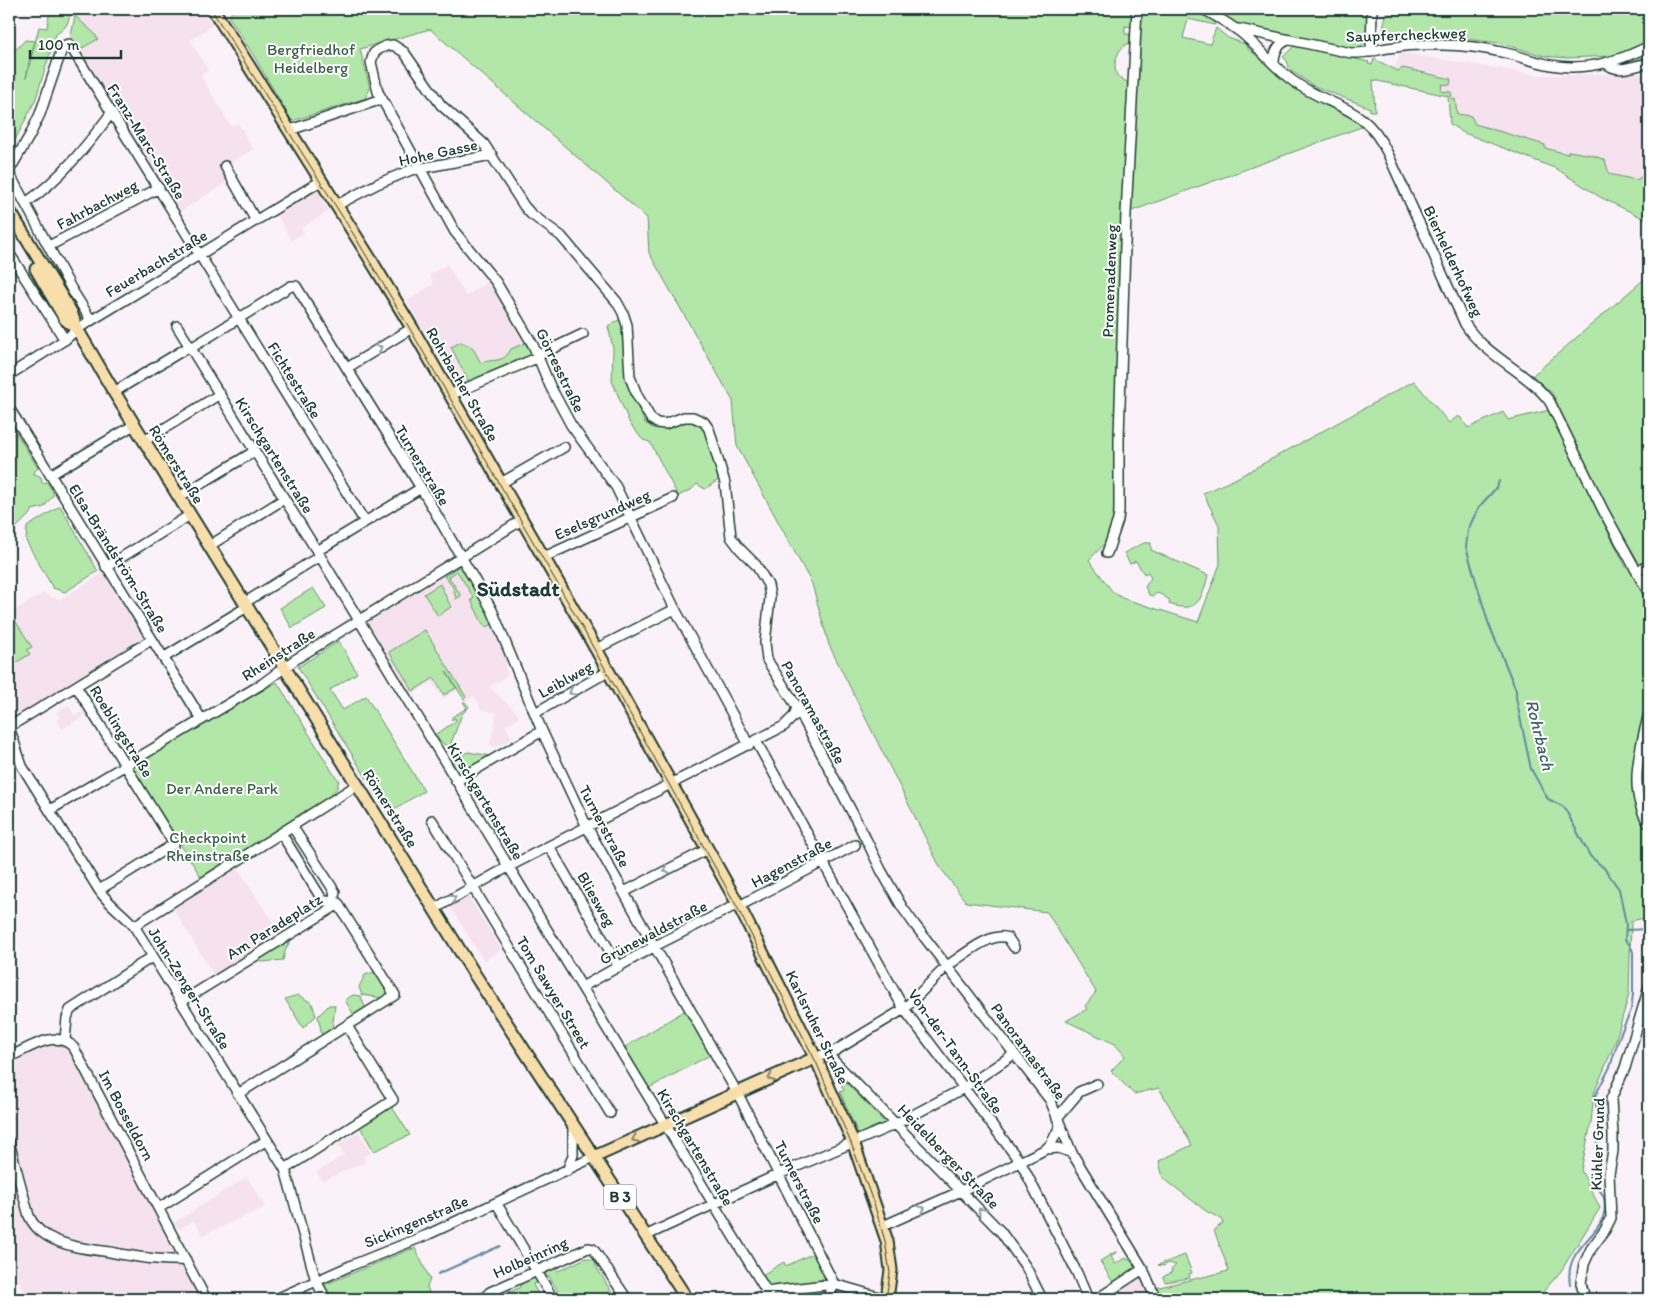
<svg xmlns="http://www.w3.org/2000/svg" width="1658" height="1308" viewBox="0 0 1658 1308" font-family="Itim,sans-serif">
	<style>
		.built { fill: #f6e1ef }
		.green { fill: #b2e7a9; stroke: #68926e }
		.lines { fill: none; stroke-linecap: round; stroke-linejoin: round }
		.stream { stroke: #628aa1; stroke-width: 2 }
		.minor-casing { stroke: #1f3d34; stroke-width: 12 }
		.major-casing { stroke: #1f3d34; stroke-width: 15 }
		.minor { stroke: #fff; stroke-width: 9 }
		.major { stroke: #f8deab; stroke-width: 11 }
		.tram { stroke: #1f3d34; stroke-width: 1 }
		.oneway { stroke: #8f9e9a }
		.oneway2 { stroke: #81856a }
		.labels { text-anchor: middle; stroke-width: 4; stroke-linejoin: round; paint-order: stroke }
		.shield { fill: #fff; stroke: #627771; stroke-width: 1 }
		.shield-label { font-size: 15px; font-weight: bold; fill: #1f3d34 }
		.street-label { font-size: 16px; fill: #1f3d34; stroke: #fff }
		.park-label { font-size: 16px; fill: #3c5f4b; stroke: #fff }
		.water-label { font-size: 18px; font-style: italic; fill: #41636a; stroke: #fff }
		.district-label { font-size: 21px; font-weight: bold; fill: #1f3d34; stroke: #fff }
	</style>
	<rect width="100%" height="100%" fill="#fbf1f8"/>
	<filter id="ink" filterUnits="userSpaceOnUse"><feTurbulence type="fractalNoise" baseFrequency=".02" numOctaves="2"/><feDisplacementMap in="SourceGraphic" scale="10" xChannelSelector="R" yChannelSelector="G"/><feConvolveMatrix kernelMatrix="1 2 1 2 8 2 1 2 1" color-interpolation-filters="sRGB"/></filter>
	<g filter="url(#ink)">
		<path class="built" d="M 76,9 L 202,9 L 213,25 L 190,40 L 208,70 L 201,76 L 231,126 L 238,123 L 253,149 L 223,168 L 230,180 L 178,213 L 70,40 Z
			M 1401,53 L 1538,75 L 1647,74 L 1649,71 L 1649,211 L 1449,112 L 1448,96 L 1373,80 L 1374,59 L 1395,68 Z
			M 317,190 L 329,211 L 301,228 L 304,233 L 291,240 L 277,215 Z
			M 447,264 L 466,296 L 489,281 L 534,356 L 456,388 L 407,301 L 434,284 L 429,275 Z
			M 458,567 L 493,624 L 508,659 L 505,668 L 508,675 L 489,687 L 515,711 L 519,717 L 505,726 L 512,738 L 497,747 L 490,745 L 497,713 L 480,709 L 479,703 L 474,696 L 465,702 L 457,690 L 443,699 L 432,682 L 411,695 L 367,623 Z
			M 105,572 L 145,636 L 9,720 L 9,614 L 43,593 L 59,600 Z
			M 68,705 L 75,716 L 84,711 L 86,715 L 62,729 L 57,720 L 60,718 L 56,712 Z
			M 237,867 L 281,935 L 215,977 L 173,908 Z
			M 468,896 L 502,950 L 484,961 L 450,906 Z
			M 56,1035 L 68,1038 L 141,1165 L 212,1299 L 28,1299 L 9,1259 L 9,1047 L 12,1052 Z
			M 359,1132 L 371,1153 L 364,1156 L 365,1162 L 322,1181 L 317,1172 L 344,1155 L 338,1144 Z
			M 247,1177 L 265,1207 L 203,1235 L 194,1221 L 179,1229 L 174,1223 Z
			M 1141,1277 L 1152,1299 L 1106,1299 Z"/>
		<path class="green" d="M 50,9 L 71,9 C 69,22 67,28 56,34 L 35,101 L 9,152 L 9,91 L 13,98 L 14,88 L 9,79 L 9,57 L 25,40 L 35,41 L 29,61 L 26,78 L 39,27 L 47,28 Z
			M 233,9 L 1133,9 L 1131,13 L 1132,27 L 1125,26 L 1125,34 L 1130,34 L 1130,43 C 1117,47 1111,66 1118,77 L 1127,82 L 1128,91 L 1118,438 L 1113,526 L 1107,541 L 1089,560 L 1112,591 L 1122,598 L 1198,622 L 1220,564 L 1219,525 L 1203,493 L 1235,479 L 1414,381 L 1449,423 L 1458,416 L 1461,418 L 1468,428 L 1503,412 L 1508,420 L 1550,410 L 1594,504 L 1626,567 L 1638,561 L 1604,503 L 1552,393 L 1532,376 L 1649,275 L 1649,917 L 1631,921 L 1629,994 L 1615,1043 L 1594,1093 L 1591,1123 L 1581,1170 L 1600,1208 L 1561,1271 L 1537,1299 L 1161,1299 L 1155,1288 L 1229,1271 L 1214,1230 L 1223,1223 L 1221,1219 L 1206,1211 L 1163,1178 L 1159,1161 L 1192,1145 L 1159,1088 L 1134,1094 L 1111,1071 L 1125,1056 L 1115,1044 L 1066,1021 L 1087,1009 L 1085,1006 L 1096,992 L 1047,912 L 966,902 L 940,867 L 829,645 L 812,584 L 737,446 L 733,401 L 649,253 L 647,218 L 430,29 L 360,49 L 370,88 L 366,98 L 292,121 L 252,53 L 229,17 Z
			M 1140,9 L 1198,9 L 1214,19 L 1215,25 L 1188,19 L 1183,38 L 1210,44 L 1216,28 L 1228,38 L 1245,44 L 1249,50 L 1260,57 L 1293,88 L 1342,110 L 1364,126 L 1129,212 Z
			M 1208,9 L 1370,9 C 1369,26 1373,49 1350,49 L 1238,25 Z
			M 1387,9 L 1649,9 L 1649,57 L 1621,63 L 1611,56 L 1567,58 L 1544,56 L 1500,43 L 1465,39 L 1398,40 L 1382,35 Z
			M 75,16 L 94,33 L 98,39 L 79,50 L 71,36 Z
			M 1295,45 L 1369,62 L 1368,64 L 1372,65 L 1374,59 L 1398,71 L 1403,68 L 1451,79 L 1450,85 L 1442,84 L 1441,91 L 1451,92 L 1452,99 L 1455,99 L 1457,114 L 1471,116 L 1475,124 L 1545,145 L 1545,148 L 1567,154 L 1569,151 L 1592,155 L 1605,160 L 1609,174 L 1636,180 L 1641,177 L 1649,181 L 1649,221 L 1600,197 L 1557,169 L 1462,132 L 1450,124 L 1448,96 L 1373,80 L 1375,111 L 1370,111 L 1370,108 L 1314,86 L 1290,70 L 1287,61 L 1283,57 Z
			M 622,318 L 625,334 L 625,371 L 627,385 L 645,423 L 653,428 L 659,427 L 693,421 L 705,429 L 720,479 L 705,489 L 697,484 L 691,490 L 678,496 L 650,442 L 643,440 L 630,424 L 612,381 L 613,348 L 608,326 Z
			M 461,342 L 472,347 L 481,363 C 492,358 503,365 511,349 L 525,343 L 533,355 L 469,382 L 451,347 Z
			M 9,427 L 13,434 L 16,433 L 38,468 L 33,473 L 41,477 L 42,483 L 47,482 L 54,494 L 44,507 L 32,510 L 32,512 L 9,535 Z
			M 60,506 L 98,571 L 65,592 L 53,588 L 26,541 L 27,527 Z
			M 1144,543 L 1151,543 L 1151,550 L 1208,575 C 1202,600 1197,614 1169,604 L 1170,600 C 1165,598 1162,594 1157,593 L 1153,596 L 1149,595 L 1145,587 L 1151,578 L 1148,572 L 1144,574 L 1136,561 L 1130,564 L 1124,553 Z
			M 458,567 L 464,568 L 493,624 L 486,627 L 484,626 L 471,600 L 474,598 L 457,571 L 449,577 L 461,596 L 456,599 L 453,587 L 444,576 Z
			M 440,584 L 451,607 L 438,616 L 424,594 Z
			M 313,588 L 326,608 L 292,628 L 280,608 Z
			M 14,619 L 32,647 L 27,650 L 30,654 L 12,665 L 15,671 L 12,672 L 15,677 L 9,681 L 9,655 Z
			M 425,630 L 466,697 L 464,699 L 446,671 L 456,688 L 444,695 L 434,678 L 413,691 L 389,652 Z
			M 339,641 L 357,673 L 330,690 L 343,710 L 366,696 L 424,791 L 388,813 L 298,667 Z
			M 277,682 L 335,776 L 339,780 L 337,788 L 329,797 L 201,877 L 132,767 Z
			M 463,702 L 465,702 L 469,707 L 462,714 L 450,746 C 444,746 438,740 435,735 L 456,721 L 455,718 L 452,720 L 452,717 L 467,708 Z
			M 468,752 L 491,756 L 459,773 L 452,762 Z
			M 293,936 L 285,951 L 283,960 L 261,962 L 260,958 Z
			M 377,971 L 389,994 L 383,998 L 362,995 L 359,987 L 365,975 Z
			M 298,995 L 312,1003 L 316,1016 L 303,1028 L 295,1015 L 294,1011 L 291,1009 L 285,999 Z
			M 353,995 L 361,996 L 366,1010 L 355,1017 L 345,1000 Z
			M 329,1005 L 335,1005 L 332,1031 L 322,1035 L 318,1016 Z
			M 686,1010 L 712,1054 L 649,1088 L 625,1047 Z
			M 838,1074 L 885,1123 L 861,1134 L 858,1134 L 840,1092 L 844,1090 L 836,1075 Z
			M 392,1107 L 410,1135 L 374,1151 L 360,1127 Z
			M 415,1248 L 430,1279 L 427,1287 L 432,1299 L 332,1299 L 324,1285 L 411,1249 L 412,1250 Z
			M 1117,1251 L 1117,1252 L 1111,1256 L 1115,1264 L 1126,1258 L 1128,1260 L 1131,1258 L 1137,1268 L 1114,1284 L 1100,1261 Z
			M 814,1253 L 824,1275 L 822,1280 L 769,1288 L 762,1275 L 784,1262 L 786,1266 Z
			M 594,1255 L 597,1259 L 595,1265 L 616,1299 L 562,1299 L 549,1276 L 544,1278 L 543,1276 L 544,1272 L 553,1268 L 558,1271 L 586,1258 L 593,1260 Z
			M 1185,1255 L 1192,1273 L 1189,1274 L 1190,1278 L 1165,1282 L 1163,1277 L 1172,1272 L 1171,1270 L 1176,1265 L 1169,1263 L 1163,1266 L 1158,1265 Z
			M 532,1276 L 535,1277 L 538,1281 L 533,1285 L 541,1299 L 494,1299 L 519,1288 L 523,1280 Z"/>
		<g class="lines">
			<path class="stream" d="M 1499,481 L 1497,487 L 1479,507 L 1473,519 L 1468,530 L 1466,547 L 1488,622 L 1516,690 L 1516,698 L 1531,769 L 1548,799 L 1564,807 L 1590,856 L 1604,868 L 1619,889 L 1626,924 L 1625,940 L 1630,945 L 1633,952 L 1633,994 L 1631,1010 L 1620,1035 L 1610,1067 L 1595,1096 L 1600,1135 L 1596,1150
				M 1627,930 L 1649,929
				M 438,1274 L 500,1246
				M 1570,1284 C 1563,1242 1612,1236 1604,1198 C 1603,1194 1600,1191 1598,1188 C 1595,1183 1593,1179 1590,1175 L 1591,1168"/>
			<g class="minor-casing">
				<path id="minor" d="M 1203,9 C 1217,17 1232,25 1245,36 C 1261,50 1275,68 1293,81 C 1333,110 1363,102 1388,154 L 1465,324 C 1486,357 1527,371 1550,402 L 1603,510 L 1649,594
					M 1239,29 L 1351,53 C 1364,54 1376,50 1388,48 C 1406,45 1424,44 1442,45 C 1463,45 1485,48 1506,53 C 1523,57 1540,64 1558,66 C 1590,70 1620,61 1649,46
					M 1371,52 L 1372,9
					M 1606,63 C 1617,75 1636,65 1649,63
					M 1274,64 C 1274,52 1277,45 1288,40
					M 290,130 L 382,99
					M 225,166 L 256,221
					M 9,171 L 30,135 L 40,114 L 62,49 L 65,45 L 69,44 L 365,522
					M 9,173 L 72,290 L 91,320
					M 26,203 C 61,178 86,147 112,112
					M 337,205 L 377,184 L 411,170 L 492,155
					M 49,246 L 159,188
					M 9,253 L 65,340
					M 177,326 L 320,556 L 767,1292
					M 191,348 L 291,286 L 296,286 L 421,488 L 492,610 L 542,731 L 587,827 L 740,1098 L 834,1284 L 828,1299
					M 539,355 L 583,334
					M 347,368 L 412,328
					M 9,375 L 66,339 L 77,329 L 321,181
					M 114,392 L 190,346
					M 450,395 L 539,357
					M 9,408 L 202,720
					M 144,441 L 220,394
					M 50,475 L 134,425
					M 501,483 L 564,447
					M 179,497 L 255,451
					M 209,546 L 284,499
					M 317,551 L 421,488
					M 1107,553 L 1118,520 L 1119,511 L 1119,437 L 1126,214 L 1137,9
					M 544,557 L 673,498
					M 106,567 L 190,515
					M 1637,571 L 1649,565
					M 244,603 L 320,556
					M 151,640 L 9,727 L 22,766 L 99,890 C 108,904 123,913 134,926 L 285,1169 L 316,1281 L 326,1299
					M 596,649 L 675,609
					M 163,658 L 247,607
					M 76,686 L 174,844 L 99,890
					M 535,713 L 609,671
					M 1649,713 C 1640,749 1627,790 1649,824
					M 756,741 L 904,1009 L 1021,1163 L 1077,1273 L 1088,1299
					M 749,745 L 675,609 L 616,487 L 571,425 L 550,386 L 533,345 L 496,282 L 455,232 L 382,99 L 378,92 L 371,62 L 374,53 L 379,49 L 386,46 L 393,45 L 404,52 L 441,105 L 484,144 L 524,206 L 531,214 L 561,236 L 617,302 L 623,313 L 627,325 L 630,377 L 637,395 L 651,419 L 657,423 L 665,424 L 684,417 L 693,417 L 704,422 L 709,429 L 725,483 L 731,537 L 740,549 L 756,565 L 768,585 L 770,597 L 765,643 L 767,660 L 797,707 L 866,839 L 881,870 L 902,907 L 915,925 L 1050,1100 L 1072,1153 L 1143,1269 L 1156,1299
					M 456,781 L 542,731
					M 50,810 L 262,684 L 296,659 L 522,520
					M 432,820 L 610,1113
					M 281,833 L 323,901 L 333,901 L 335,892 L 292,826
					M 549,846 L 619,967
					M 624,892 L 708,849
					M 739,906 L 855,845
					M 434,909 L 508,867 L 784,726 L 794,716 L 797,707
					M 134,926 L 357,785
					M 947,966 C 961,957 991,931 1008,938 L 1014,947
					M 582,987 L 655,946 L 738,904
					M 181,1002 L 339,904
					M 65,1040 L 67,1018 L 70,1010 L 152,957
					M 822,1055 L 828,1055 L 904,1009 L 941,972
					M 828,1055 L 1001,1232 L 1026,1267 L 1042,1299
					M 9,1057 C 28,1049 57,1027 74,1048 L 206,1299
					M 238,1094 L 395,995 L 337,902 L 333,901
					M 1057,1118 L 1079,1092 L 1097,1084
					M 9,1142 L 29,1216 C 33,1225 39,1231 47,1236 C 66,1247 88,1249 110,1252 C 135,1257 160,1261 186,1260
					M 1046,1149 L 1059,1148 L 1072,1153
					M 285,1169 L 393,1100 L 347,1026
					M 567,1171 L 573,1155 L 573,1126
					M 497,1204 L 553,1299
					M 159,1208 L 267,1140
					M 883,1226 L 961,1191 L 1046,1149 L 1051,1144 L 1060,1126
					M 645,1236 L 779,1174 L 896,1124 L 964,1088 L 1014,1054
					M 276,1299 L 350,1266 L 427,1235 L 594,1157
					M 483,1299 L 490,1292 L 588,1248 L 593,1249 L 596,1253 L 627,1299
					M 752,1299 L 773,1291 L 834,1284 L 886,1299
					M 1097,1299 L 1143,1269
					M 1585,1299 L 1581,1283 L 1584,1264 L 1591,1249 L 1605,1230 L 1611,1218 L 1609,1174 L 1613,1151 L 1613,1135 L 1611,1099 L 1625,1068 L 1649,987"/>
			</g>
			<g class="major-casing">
				<path id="major" d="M 213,9 L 369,257 L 412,328 L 596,649 L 739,906 L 818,1063 L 853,1142 L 887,1241 L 891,1270 L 887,1299
					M 9,210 L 71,312 L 77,329 L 114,392 L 475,975 L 687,1299
					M 36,269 L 65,319 L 77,329
					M 594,1157 L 815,1058"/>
			</g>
			<use href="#minor" class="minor"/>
			<use href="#major" class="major"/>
			<path class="tram" d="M 211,9 L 354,235 L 410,329 L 568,602 L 736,905 L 817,1064 L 851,1143 L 875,1207 L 885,1241 L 890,1273 L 886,1299"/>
		</g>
		<defs><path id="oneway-chevron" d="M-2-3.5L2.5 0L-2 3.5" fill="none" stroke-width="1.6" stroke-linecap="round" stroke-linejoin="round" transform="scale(1.25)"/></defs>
		<g class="oneway">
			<use href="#oneway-chevron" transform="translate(379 348) rotate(-31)"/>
			<use href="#oneway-chevron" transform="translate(572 692) rotate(151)"/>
			<use href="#oneway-chevron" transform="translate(666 870) rotate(152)"/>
			<use href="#oneway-chevron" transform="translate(453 898) rotate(-31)"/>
			<use href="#oneway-chevron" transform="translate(922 1209) rotate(-24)"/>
			<use href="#oneway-chevron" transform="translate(981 1211) rotate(-135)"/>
		</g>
		<g class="oneway2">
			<use href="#oneway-chevron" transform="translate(771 1078) rotate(155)"/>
			<use href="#oneway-chevron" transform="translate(635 1139) rotate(157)"/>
		</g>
	</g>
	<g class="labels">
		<rect class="shield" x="604" y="1184.5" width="32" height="25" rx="4"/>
		<g class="shield-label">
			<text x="620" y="1202">B 3</text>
		</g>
		<g class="street-label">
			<text transform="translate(1406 34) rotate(-2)" y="6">Saupfercheckweg</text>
			<text transform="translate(147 141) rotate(58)" y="6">Franz-Marc-Straße</text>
			<text transform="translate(438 152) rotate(-12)" y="6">Hohe Gasse</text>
			<text transform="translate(97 204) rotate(-28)" y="6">Fahrbachweg</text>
			<text transform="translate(1454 261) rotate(65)" y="6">Bierhelderhofweg</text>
			<text transform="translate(156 263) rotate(-31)" y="6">Feuerbachstraße</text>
			<text transform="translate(1109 281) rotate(-88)" y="6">Promenadenweg</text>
			<text transform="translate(561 370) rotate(64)" y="6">Görresstraße</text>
			<text transform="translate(295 380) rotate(58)" y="6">Fichtestraße</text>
			<text transform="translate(463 384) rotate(60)" y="6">Rohrbacher Straße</text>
			<text transform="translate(275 455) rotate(58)" y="6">Kirschgartenstraße</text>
			<text transform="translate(177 464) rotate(58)" y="6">Römerstraße</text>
			<text transform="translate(423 465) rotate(59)" y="6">Turnerstraße</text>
			<text transform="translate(602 514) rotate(-24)" y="6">Eselsgrundweg</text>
			<text transform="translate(119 558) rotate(58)" y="6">Elsa-Brändström-Straße</text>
			<text transform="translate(278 654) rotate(-33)" y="6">Rheinstraße</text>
			<text transform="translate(565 679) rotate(-29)" y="6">Leiblweg</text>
			<text transform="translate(814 712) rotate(61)" y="6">Panoramastraße</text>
			<text transform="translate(122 731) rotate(58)" y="6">Roeblingstraße</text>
			<text transform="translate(486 801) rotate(59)" y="6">Kirschgartenstraße</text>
			<text transform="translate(391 808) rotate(58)" y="6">Römerstraße</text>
			<text transform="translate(605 826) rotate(62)" y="6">Turnerstraße</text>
			<text transform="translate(791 862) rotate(-28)" y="6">Hagenstraße</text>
			<text transform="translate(597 899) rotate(60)" y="6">Bliesweg</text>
			<text transform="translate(274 926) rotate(-32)" y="6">Am Paradeplatz</text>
			<text transform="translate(653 932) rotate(-28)" y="6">Grünewaldstraße</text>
			<text transform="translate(190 988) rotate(58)" y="6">John-Zenger-Straße</text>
			<text transform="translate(554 992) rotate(59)" y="6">Tom Sawyer Street</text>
			<text transform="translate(818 1027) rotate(64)" y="6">Karlsruher Straße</text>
			<text transform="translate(956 1051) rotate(54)" y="6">Von-der-Tann-Straße</text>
			<text transform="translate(1029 1051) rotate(54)" y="6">Panoramastraße</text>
			<text transform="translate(127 1115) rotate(62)" y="6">Im Bosseldorn</text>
			<text transform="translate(1597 1144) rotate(-88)" y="6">Kühler Grund</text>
			<text transform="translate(696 1147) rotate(59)" y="6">Kirschgartenstraße</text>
			<text transform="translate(949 1156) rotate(46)" y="6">Heidelberger Straße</text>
			<text transform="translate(800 1182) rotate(63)" y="6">Turnerstraße</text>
			<text transform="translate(416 1221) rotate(-23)" y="6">Sickingenstraße</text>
			<text transform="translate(530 1257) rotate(-24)" y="6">Holbeinring</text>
		</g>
		<g class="park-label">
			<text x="311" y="55">Bergfriedhof<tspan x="311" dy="18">Heidelberg</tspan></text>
			<text x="222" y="794">Der Andere Park</text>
			<text x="208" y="843">Checkpoint<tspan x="208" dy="18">Rheinstraße</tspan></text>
		</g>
		<g class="water-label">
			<text transform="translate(1540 735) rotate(76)" y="6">Rohrbach</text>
		</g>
		<g class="district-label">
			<text x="518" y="596">Südstadt</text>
		</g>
	</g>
	<rect width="1658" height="1308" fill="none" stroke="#fff" stroke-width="30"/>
	<rect x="15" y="15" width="1628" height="1278" fill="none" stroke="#1f3d34" stroke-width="2" filter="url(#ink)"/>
	<path d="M30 50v8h91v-8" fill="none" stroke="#1f3d34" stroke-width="2.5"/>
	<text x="38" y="50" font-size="15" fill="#1f3d34" stroke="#ffffff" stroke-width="4" paint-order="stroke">100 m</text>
</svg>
